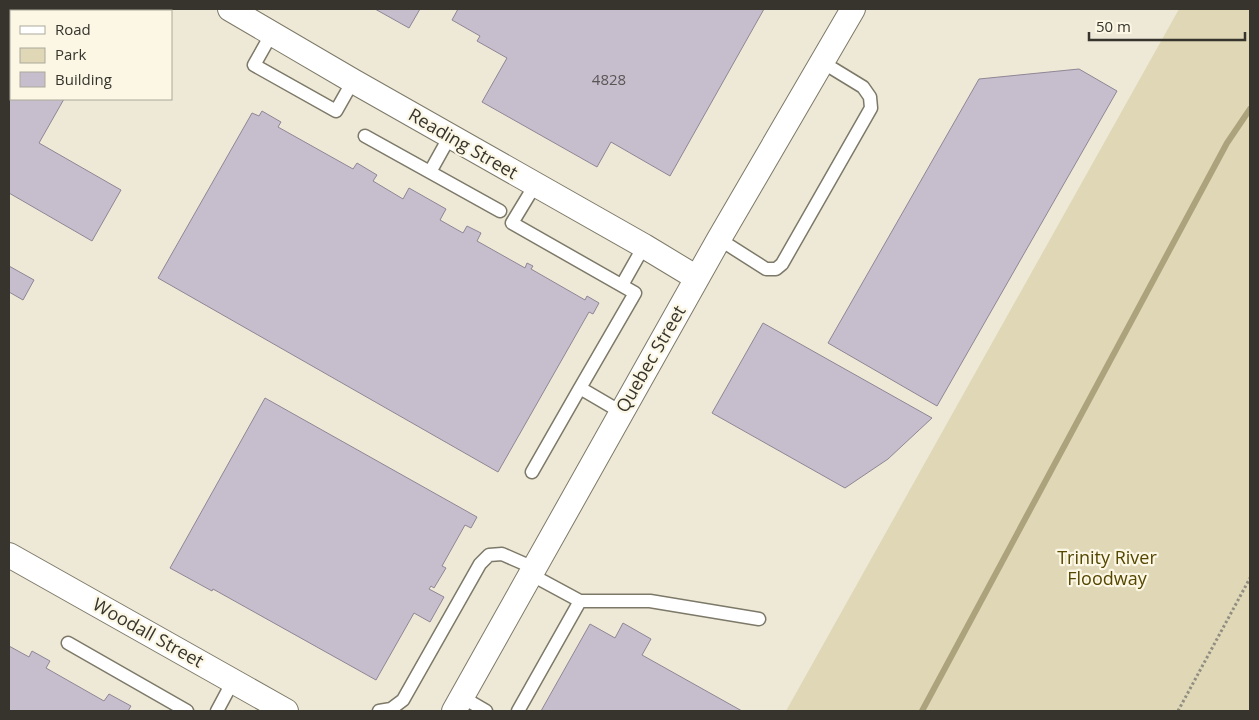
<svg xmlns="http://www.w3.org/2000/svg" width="1259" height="720" viewBox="0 0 1259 720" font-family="'Open Sans',sans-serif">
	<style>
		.green { fill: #dfd7b6 }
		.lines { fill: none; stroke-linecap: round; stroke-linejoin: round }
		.stream { stroke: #aca37d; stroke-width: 6 }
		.building { fill: #c6bdcd; stroke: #8f8695 }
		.lane-casing { stroke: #7d7968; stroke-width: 15 }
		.street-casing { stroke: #7d7968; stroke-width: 26 }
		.path { stroke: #918e81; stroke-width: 3; stroke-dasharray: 2.5 2.5; stroke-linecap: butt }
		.lane { stroke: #fff; stroke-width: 12 }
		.street { stroke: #fff; stroke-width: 24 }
		.labels { text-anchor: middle; stroke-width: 4.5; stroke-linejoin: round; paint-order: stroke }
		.number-label { font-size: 15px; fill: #5a5655 }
		.street-label { font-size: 18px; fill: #36342d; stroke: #fbf7e4 }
		.park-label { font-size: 18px; fill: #554600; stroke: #fbf7e4 }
	</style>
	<rect width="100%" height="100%" fill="#eee9d7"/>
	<path class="green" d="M 1179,9 L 1250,9 L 1250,711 L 786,711 Z"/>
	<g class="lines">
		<path class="stream" d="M 922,711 L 1227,143 L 1250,109"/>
	</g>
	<path class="building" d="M 9,9 L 71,9 L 76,11 L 11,11 L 11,99 L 64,99 L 39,143 L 121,190 L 92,241 L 9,193 Z
		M 375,9 L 420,9 L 409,28 Z
		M 458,9 L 764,9 L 670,176 L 611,142 L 597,167 L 482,102 L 507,58 L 477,41 L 480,36 L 452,20 Z
		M 1079,69 L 1117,91 L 937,406 L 828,343 L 979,79 Z
		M 262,111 L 281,122 L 278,127 L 353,169 L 357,163 L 377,175 L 373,181 L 403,199 L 409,188 L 446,209 L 440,220 L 463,233 L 467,226 L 481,233 L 477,241 L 525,268 L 527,263 L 533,266 L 531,269 L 585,300 L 587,296 L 599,303 L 593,314 L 589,312 L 498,472 L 158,278 L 252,113 L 259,116 Z
		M 9,266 L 34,280 L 23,300 L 9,292 L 9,293 Z
		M 763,323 L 932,418 L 888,459 L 845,488 L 712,413 Z
		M 265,398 L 477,517 L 471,528 L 465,525 L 442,566 L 446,568 L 434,588 L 431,586 L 429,589 L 444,597 L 430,622 L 414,613 L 376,680 L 213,589 L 212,591 L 170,568 Z
		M 623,623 L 651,639 L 642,655 L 742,711 L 541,711 L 590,624 L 615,638 Z
		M 9,646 L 29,657 L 32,651 L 50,661 L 46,668 L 104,701 L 109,694 L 131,706 L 128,711 L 9,711 Z"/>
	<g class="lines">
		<g class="lane-casing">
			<path id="lane" d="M 272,33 L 254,65 L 336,111 L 353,81
				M 365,136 L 500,211
				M 430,172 L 450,136
				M 535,185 L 512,223 L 635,293 L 580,388 L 621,412
				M 719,239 L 766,269 L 776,269 L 782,264 L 871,108 L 870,97 L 863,87 L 822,62
				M 622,285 L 644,246
				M 532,472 L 580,388
				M 580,601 L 650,601 L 759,619
				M 68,643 L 187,711
				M 462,697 L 486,711
				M 217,711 L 233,681
				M 379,711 L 391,709 L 403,700 L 480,564 L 489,555 L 502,554 L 534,568
				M 518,711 L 580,601 L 530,574"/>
		</g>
		<g class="street-casing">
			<path id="street" d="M 230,9 L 353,81 L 644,246 L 697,278
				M 9,555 L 286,711
				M 454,711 L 719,239 L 853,9"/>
		</g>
		<path class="path" d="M 1178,711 L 1250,578"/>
		<use href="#lane" class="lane"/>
		<use href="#street" class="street"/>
	</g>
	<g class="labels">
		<g class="number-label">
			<text x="609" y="85">4828</text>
		</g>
		<g class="street-label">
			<text transform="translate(463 144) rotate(30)" y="6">Reading Street</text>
			<text transform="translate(651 359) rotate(-60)" y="6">Quebec Street</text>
			<text transform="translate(148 633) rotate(29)" y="6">Woodall Street</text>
		</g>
		<g class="park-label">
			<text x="1107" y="564">Trinity River<tspan x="1107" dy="21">Floodway</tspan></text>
		</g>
	</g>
	<rect width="1259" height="720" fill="none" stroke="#36342d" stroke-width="20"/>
	<rect x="10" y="10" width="162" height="90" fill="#fbf7e4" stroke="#aca99b"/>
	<rect x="20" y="26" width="25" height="8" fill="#ffffff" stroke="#aca99b"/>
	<text x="55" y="35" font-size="15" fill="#36342d">Road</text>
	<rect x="20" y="48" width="25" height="15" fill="#dfd7b6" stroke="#aca99b"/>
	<text x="55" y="60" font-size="15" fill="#36342d">Park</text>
	<rect x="20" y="72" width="25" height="15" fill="#c6bdcd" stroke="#aca99b"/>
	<text x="55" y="85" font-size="15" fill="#36342d">Building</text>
	<path d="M1089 32v8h156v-8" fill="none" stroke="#36342d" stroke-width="2.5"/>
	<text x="1096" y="32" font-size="15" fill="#36342d" stroke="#fbf7e4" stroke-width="4" paint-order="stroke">50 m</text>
</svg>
